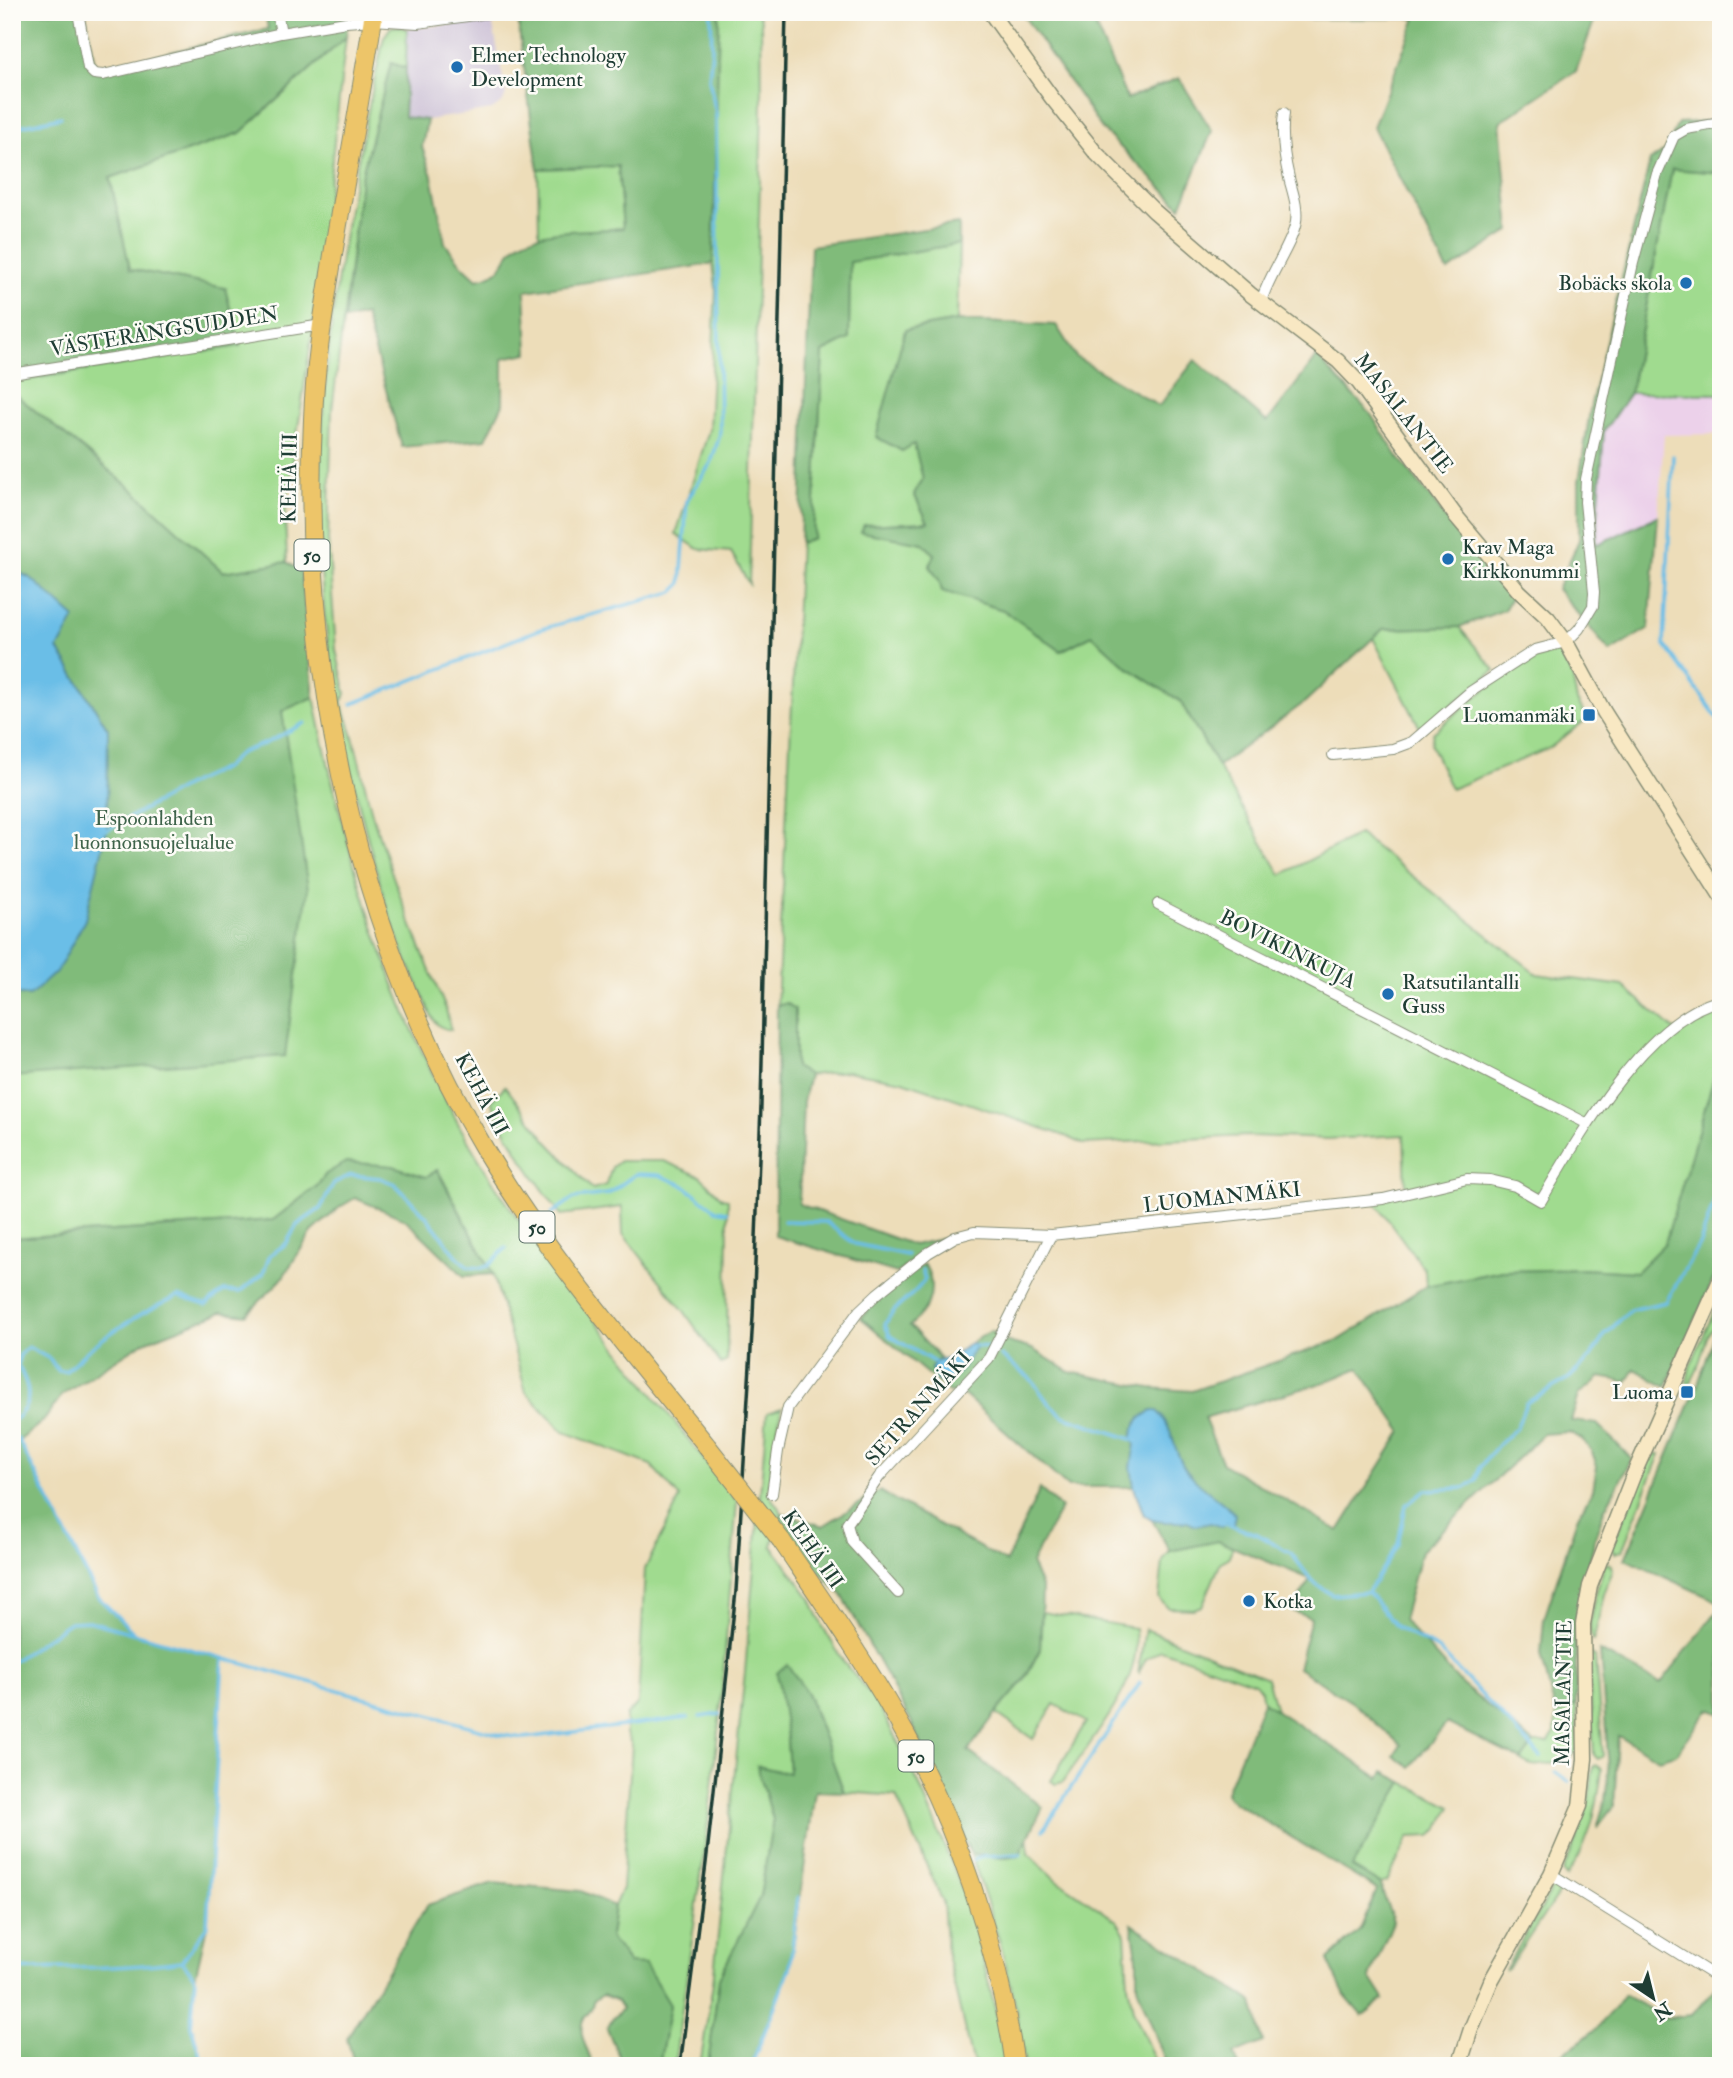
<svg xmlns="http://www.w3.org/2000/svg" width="1733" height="2078" viewBox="0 0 1733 2078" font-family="'IM FELL Double Pica',serif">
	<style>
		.built { fill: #ecd1ea }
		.industrial { fill: #cbbfd5 }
		.green { fill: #a0db8f; stroke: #608c62; stroke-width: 2 }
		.forest { fill: #80bb7a; stroke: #507c57; stroke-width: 2; fill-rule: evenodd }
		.water { fill: #6bbee7; stroke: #457e8e; stroke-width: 2 }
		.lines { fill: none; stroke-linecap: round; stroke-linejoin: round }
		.stream { stroke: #6bbee7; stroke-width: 3.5 }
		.street-casing { stroke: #868d76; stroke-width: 12 }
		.secondary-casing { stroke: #868d76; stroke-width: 17 }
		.highway-casing { stroke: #868d76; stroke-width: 20 }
		.street { stroke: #fff; stroke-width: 10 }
		.secondary { stroke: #f8e8c3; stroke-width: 14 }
		.highway { stroke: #edc569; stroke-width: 18 }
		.rail { stroke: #1f3d34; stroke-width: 3.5 }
		.highway-bridge-casing { stroke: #868d76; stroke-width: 20; stroke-linecap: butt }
		.highway-bridge { stroke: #edc569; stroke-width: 18 }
		.poi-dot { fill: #1f6fb2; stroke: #fdfcf7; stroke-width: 2.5 }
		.labels { text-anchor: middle; stroke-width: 5; stroke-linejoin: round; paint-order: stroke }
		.shield { fill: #fdfcf7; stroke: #62766e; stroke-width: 2 }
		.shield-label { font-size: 19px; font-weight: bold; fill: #1f3d34 }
		.poi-label { font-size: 21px; fill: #1f3d34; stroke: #fdfcf7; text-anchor: start }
		.street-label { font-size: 21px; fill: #1f3d34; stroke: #fdfcf7 }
		.park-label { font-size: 21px; fill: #3f644b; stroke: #fdfcf7 }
	</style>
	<rect width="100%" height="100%" fill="#fdfcf7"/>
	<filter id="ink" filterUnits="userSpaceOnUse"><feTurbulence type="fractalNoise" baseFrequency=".0143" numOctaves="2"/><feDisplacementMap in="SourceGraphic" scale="14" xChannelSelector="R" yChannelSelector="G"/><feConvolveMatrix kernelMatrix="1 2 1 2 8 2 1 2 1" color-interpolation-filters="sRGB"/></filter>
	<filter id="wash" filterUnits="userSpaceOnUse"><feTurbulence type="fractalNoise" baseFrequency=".00686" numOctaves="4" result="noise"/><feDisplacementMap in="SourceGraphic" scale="28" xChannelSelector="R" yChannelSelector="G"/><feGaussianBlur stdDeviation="1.57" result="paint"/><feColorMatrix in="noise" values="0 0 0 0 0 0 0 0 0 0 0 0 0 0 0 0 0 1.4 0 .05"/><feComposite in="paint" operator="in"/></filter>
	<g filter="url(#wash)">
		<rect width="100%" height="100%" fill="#edddb9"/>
		<path class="built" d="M 1721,173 L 1721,434 L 1664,435 L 1658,516 L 1596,545 L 1604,431 L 1630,393 Z"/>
		<path class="industrial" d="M 492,20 L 506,94 L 503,102 L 492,110 L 427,120 L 404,117 L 407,29 Z"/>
		<path class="green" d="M 719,12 L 757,12 L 761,21 L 762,104 L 749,584 L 731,552 L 698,549 L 676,534 L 709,430 L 716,288 L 713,264 Z
			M 398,26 L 407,29 L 406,68 L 391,63 L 361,178 L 332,410 L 328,540 L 336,650 L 346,694 L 341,702 C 357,740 362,780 374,820 C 394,885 419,946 446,1009 L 451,1030 C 446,1029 440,1028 437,1024 C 431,1018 428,1008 425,1000 C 410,970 397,939 387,907 C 357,805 332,703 323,597 C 308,414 344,215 384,37 L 391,27 Z
			M 346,37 L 312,334 L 285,515 L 287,562 L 223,572 L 132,489 L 12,392 L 12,382 L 225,288 L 130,269 L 110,178 L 240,133 Z
			M 618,166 L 623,228 L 539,235 L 538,169 Z
			M 1672,169 L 1721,173 L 1721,394 L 1630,393 Z
			M 959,244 L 957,321 L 905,330 L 914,443 L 923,479 L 914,494 L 928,522 L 864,525 L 862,531 L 923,543 L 934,554 L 930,566 L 939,580 L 942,591 L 1003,609 L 1061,651 L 1092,635 L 1127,667 L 1180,701 L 1281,875 L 1359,834 L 1537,974 L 1623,986 L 1677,1032 L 1711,1011 L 1721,1010 L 1721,1054 L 1665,1244 L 1636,1272 L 1584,1269 L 1502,1271 L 1426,1286 L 1425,1270 L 1375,1202 L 1375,1193 L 1406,1189 L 1404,1135 L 1328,1139 L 1248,1136 L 1083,1144 L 1068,1137 L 903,1081 L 847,1071 L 809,1075 L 795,1067 L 795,1009 L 777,1006 L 800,543 L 813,538 L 823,352 L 849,339 L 850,262 Z
			M 12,417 L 282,711 L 314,697 C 347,864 397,1032 490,1177 C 522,1228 560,1275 597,1322 C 643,1382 690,1442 737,1501 L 720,1714 L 706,1840 L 674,2066 L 659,2066 L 670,2005 L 629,1963 L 610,1937 L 614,1906 L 622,1888 L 632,1745 L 626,1734 L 626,1716 L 638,1703 L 645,1569 L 680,1498 L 651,1465 L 564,1432 L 526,1392 L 493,1274 L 438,1170 L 426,1178 L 393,1166 L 326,1174 L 317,1186 L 273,1220 L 12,1238 Z
			M 1459,627 L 1495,670 L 1421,730 L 1373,638 L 1383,629 Z
			M 1558,649 L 1572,675 L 1577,701 L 1588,718 L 1550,748 L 1451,789 L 1431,745 L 1433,733 C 1470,702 1510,663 1558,649 Z
			M 505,1086 L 547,1141 L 592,1189 L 606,1185 L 612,1167 L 620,1161 L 664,1161 L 700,1176 L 722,1198 L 728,1199 L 727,1361 L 721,1364 L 684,1311 L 623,1234 L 622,1207 L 561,1215 C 535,1178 508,1142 491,1101 Z
			M 1721,1296 L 1721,1317 L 1707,1337 L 1697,1370 L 1688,1388 L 1686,1387 L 1690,1366 Z
			M 782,1408 L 773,1449 L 768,1493 L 782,1513 L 772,1546 L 811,1599 L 823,1627 L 844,1663 L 877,1702 L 919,1784 L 970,1909 L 1002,2036 L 1005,2066 L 976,2066 L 971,2057 L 947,1955 L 943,1902 L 896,1796 L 844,1792 L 807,1693 L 787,1738 L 789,1774 L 758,1766 L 773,1819 L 760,1897 L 719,1978 L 708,2066 L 700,2066 L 713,1983 L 745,1672 L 767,1413 Z
			M 1655,1453 L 1660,1454 L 1622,1551 L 1615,1553 L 1611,1547 L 1647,1464 Z
			M 1218,1541 L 1233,1547 L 1228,1558 L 1221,1562 L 1202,1606 L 1193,1609 L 1168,1608 L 1159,1598 L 1163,1561 L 1170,1551 Z
			M 1608,1563 L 1612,1565 L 1613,1570 L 1604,1594 L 1594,1639 L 1592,1640 C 1585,1622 1599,1583 1605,1564 Z
			M 1042,1612 L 1135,1628 C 1135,1636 1137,1646 1135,1655 C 1130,1695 1086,1748 1063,1782 L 1056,1784 L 1051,1781 L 1086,1722 L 1054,1704 L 1033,1739 L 996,1713 L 1023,1682 L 1040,1650 Z
			M 1145,1629 L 1267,1678 L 1276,1710 L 1263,1702 L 1261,1691 L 1255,1683 L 1161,1650 L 1146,1659 L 1138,1674 Z
			M 1590,1654 L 1595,1656 L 1603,1756 L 1598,1759 L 1594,1755 L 1588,1657 Z
			M 1576,1705 L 1579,1748 C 1573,1759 1544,1767 1532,1765 C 1528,1764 1525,1762 1521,1760 L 1534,1743 L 1548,1743 L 1555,1733 L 1556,1715 Z
			M 1596,1765 L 1602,1769 C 1598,1804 1588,1849 1566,1877 L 1563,1871 C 1579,1835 1590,1807 1593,1767 Z
			M 1403,1782 L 1451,1807 L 1438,1830 L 1431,1836 L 1409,1837 L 1387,1882 L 1380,1884 L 1351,1867 Z
			M 1027,1835 L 1029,1854 L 1054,1878 L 1117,1921 L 1125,1934 L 1128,1985 L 1133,2010 L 1157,2066 L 1025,2066 L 1014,1998 L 1000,1943 L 971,1854 L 1004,1858 L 1019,1856 Z
			M 1558,1885 L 1562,1888 L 1509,1967 L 1505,1970 L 1552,1889 Z"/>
		<path class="forest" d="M 12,12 L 85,12 L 96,70 L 268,29 L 265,12 L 349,12 L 346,37 L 240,133 L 110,178 L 130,269 L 225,288 L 240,346 L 12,382 Z
			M 533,12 L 719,12 L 713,264 L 525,291 L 528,353 L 503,358 L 503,404 L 486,439 L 402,447 L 365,315 L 344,320 L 361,178 L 391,63 L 406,68 L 404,117 L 427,120 L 422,147 L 432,176 L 445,243 L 463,266 L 477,279 C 511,273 501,253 521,242 C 548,227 593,232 623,228 L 618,166 L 538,169 L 517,15 Z
			M 1021,12 L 1097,12 L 1091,16 L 1127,99 L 1179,78 L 1212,131 L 1181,207 L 1103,130 Z
			M 1303,12 L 1604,12 L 1594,21 L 1576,71 L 1500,122 L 1510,231 L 1448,271 L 1373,127 L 1416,18 L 1305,19 Z
			M 1721,121 L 1721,173 L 1672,169 L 1630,393 L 1604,431 L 1596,545 L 1658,516 L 1649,628 L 1610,652 L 1557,589 L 1579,540 L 1579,481 L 1591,404 L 1650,161 L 1667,149 L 1678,123 Z
			M 959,224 L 959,244 L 850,262 L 849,339 L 823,352 L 813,538 L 800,543 L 811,246 Z
			M 957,321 L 1056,325 L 1076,357 L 1159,406 L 1195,360 L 1267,422 L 1317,357 L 1370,413 L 1398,457 L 1469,546 L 1513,595 L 1504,610 L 1459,627 L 1383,629 L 1305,702 L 1218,766 L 1180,701 L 1127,667 L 1092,635 L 1061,651 L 1003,610 L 942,591 L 939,580 L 930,566 L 934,554 L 923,543 L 861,532 L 864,525 L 928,522 L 914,494 L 923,479 L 914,444 L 902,451 L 876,437 L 905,330 Z
			M 12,392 L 132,489 L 223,572 L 287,562 L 301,572 L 314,697 L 282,711 L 308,889 L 285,1056 L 12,1077 L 12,994 L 30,996 L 108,729 L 58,649 L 32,579 L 12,569 Z
			M 786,1003 L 795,1009 L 795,1067 L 809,1075 L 803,1101 L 799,1204 L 913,1245 L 941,1239 L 897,1273 L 775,1236 L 777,1006 Z
			M 1721,1054 L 1721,1262 L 1666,1387 L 1635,1369 L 1627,1382 L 1600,1377 L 1579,1395 L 1571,1421 L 1597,1424 L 1632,1459 L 1604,1510 L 1595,1538 L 1576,1624 L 1576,1705 L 1556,1715 L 1541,1654 L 1544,1619 L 1578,1516 L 1593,1490 L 1597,1466 L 1592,1452 L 1582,1439 L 1569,1432 L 1543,1434 L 1421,1551 L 1403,1620 L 1462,1685 L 1534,1743 L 1521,1760 L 1447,1723 L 1410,1767 L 1394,1756 L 1401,1745 L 1353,1703 L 1298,1668 L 1311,1618 L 1292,1611 L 1310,1579 L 1218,1541 L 1170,1551 L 1152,1520 L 1144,1515 L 1134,1487 L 1068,1487 L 964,1395 L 950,1393 L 861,1318 L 880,1297 L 923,1264 C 932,1273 933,1291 928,1303 C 925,1311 916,1320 910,1326 L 940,1358 L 934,1362 L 931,1369 L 975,1346 L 971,1343 L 991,1331 L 1005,1341 L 1032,1349 L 1070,1372 L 1150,1388 L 1192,1391 L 1339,1340 L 1426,1286 L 1502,1271 L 1584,1269 L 1636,1272 L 1665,1243 ZM 1359,1368 L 1402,1431 L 1339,1531 L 1223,1464 L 1204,1418 L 1325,1382 Z
			M 346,1162 L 393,1166 L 426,1177 L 437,1170 L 493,1274 L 464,1276 L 405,1219 L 355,1198 L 340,1207 L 312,1232 L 281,1280 L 246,1315 L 222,1312 L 142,1343 L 62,1395 L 45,1419 L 19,1441 L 98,1597 L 133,1633 L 223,1658 L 207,1926 L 195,1978 L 191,2025 L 203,2066 L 12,2066 L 12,1238 L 273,1220 L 317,1186 L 326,1174 Z
			M 1714,1337 L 1721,1343 L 1721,1603 L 1625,1559 L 1697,1387 Z
			M 1040,1489 L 1061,1508 L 1031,1563 L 1042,1589 L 1040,1649 L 1023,1682 L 996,1713 L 968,1751 L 1043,1807 L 1019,1856 L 1004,1858 L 971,1854 L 910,1719 L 842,1595 L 812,1564 L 780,1521 L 782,1513 L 823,1526 L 879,1491 L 1006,1562 Z
			M 1721,1606 L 1721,1714 L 1709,1709 L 1676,1754 L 1659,1759 L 1618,1736 L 1614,1806 L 1597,1828 L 1605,1800 L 1609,1770 L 1600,1651 L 1660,1684 Z
			M 787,1664 L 807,1693 L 844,1792 L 815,1791 L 790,1968 L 750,2066 L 708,2066 L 719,1978 L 760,1897 L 773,1819 L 757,1766 L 789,1773 L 787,1738 L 777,1673 Z
			M 1263,1702 L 1380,1778 L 1384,1772 L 1403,1782 L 1352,1867 L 1380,1884 L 1393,1922 L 1370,1977 L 1384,1999 L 1362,2016 L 1345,1996 L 1328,1960 L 1360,1930 L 1377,1890 L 1228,1798 L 1226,1792 Z
			M 493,1883 L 581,1891 L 614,1906 L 610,1937 L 629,1963 L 645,1964 L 670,2005 L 659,2066 L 620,2066 L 619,2056 L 607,2029 L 613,2018 L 622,2009 L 617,2001 L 603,1995 L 593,2001 C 592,2013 587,2012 583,2021 C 577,2035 590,2052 592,2066 L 355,2066 L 347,2038 L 427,1905 Z
			M 1132,1924 L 1253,2002 L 1263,2042 L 1234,2054 L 1239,2066 L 1167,2066 L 1137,1986 L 1137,1958 Z
			M 1721,1981 L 1721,2066 L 1540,2066 C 1577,2046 1601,2030 1624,1995 L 1666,2018 L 1692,2015 Z"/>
		<path class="water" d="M 12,569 L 32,579 L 75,618 L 58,649 L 108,729 L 107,830 L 85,920 L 58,970 L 30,996 L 12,994 Z
			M 971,1343 L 976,1346 C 966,1362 959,1381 938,1381 L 931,1369 C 937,1355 946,1361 956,1354 C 962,1350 965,1346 971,1343 Z
			M 1152,1411 L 1157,1411 C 1174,1427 1173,1452 1186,1470 C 1199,1488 1220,1498 1235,1514 L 1233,1526 L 1226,1523 L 1222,1527 L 1211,1523 L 1196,1526 L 1187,1522 L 1162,1522 L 1152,1520 L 1144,1515 L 1134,1487 L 1131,1467 L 1135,1444 L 1131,1439 C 1134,1425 1139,1417 1152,1411 Z"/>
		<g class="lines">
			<path class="stream" d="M 12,128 L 61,117
				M 1673,456 L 1664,644 L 1721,723
				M 352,704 L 538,630 L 673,592 L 681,584 L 687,500 L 711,463 L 720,434 L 716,113 L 709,79 L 712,49 L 711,12
				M 107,830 L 193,782 L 224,768 L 240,753 L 266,743 L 305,723
				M 551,1214 L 574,1198 L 608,1194 L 636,1174 L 659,1175 L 683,1185 L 716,1210 L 727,1212
				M 784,1221 L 826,1222 L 855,1244 L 907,1255
				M 922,1270 L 925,1279 C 915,1297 893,1305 885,1325 L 890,1336 L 934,1362
				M 976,1346 L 987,1347
				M 1001,1356 L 1031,1379 L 1047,1401 L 1063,1416 L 1134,1440
				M 12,1422 C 35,1404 30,1386 17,1364 L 20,1355 L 28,1347 L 50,1359 L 58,1371 L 66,1371 C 97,1338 136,1315 178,1296 L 206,1305 L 224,1291 L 240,1292 L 263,1274 L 270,1255 L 286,1244 L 297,1225 L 320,1209 L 334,1183 L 351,1175 L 380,1178 L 395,1184 L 426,1216 L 457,1256 L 468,1267 L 481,1268 L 488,1266 L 506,1248
				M 12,1434 L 19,1441 L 98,1597 L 132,1631
				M 1222,1523 L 1257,1534 L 1291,1553 L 1312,1581 L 1332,1595 L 1368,1592 L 1398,1544 L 1406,1505 L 1426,1490 L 1465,1488 L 1476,1480 L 1480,1467 L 1498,1445 L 1517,1427 L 1526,1403 L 1568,1379 L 1590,1358 L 1605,1335 L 1630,1310 L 1666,1302 L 1700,1243 L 1721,1182
				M 1368,1592 L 1396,1627 L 1439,1650 L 1541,1757
				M 12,1662 L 70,1622 L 89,1621 L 501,1735 L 524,1738 L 688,1718
				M 700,1717 L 720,1714
				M 1555,1772 L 1569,1782
				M 1043,1830 L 1140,1683
				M 973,1860 L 984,1856 L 1021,1854
				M 182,1961 L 207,1926 L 223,1658
				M 12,1970 C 69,1967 126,1969 182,1961 L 195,1978 L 191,2026 L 202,2061
				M 751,2066 L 790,1968 L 798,1897"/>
		</g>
	</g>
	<g filter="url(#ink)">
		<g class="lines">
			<g class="street-casing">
				<path id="street" d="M 78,12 L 88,68 L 94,74 L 103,75 L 281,33 L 346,22 L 373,20 L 418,23 L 496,12
					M 277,12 L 281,33
					M 1261,302 C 1268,276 1292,245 1296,222 C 1298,206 1293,194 1289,178 C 1284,157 1281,135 1284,113
					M 12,374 L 322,325
					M 1333,755 L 1393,749 L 1412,742 L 1470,692 L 1535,650 L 1566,642 L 1579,629 L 1593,606 L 1594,592 L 1585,502 L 1586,479 L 1633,263 L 1657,174 L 1674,136 L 1686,129 L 1721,123
					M 1158,904 L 1586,1123
					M 772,1494 L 778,1451 L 788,1407 L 859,1311 L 877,1294 L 928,1253 L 955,1237 L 974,1232 L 1051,1235 L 1383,1199 L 1467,1179 L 1490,1180 L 1515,1186 L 1541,1201 C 1578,1138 1645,1019 1721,1000
					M 898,1593 L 852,1542 L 847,1524 L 879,1477 L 989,1358 L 1051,1235
					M 1551,1874 L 1721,1980"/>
			</g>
			<g class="secondary-casing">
				<path id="secondary" d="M 990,12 L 1052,98 L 1095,152 L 1154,211 L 1250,294 L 1338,361 L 1359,383 L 1455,515 L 1519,591 L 1548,618 L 1566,642 L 1604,712 L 1721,896
					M 1459,2066 L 1471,2029 L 1491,1981 L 1551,1874 L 1580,1806 L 1585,1759 L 1583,1624 L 1590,1586 L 1633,1476 L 1721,1278"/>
			</g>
			<g class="highway-casing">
				<path id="highway" d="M 374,12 C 362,89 348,165 335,242 C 326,300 315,359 313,419 C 301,674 356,934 488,1155 C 551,1259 631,1352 707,1446
					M 781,1540 C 821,1599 862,1657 897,1719 C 956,1821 999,1949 1015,2066"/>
			</g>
			<use href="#street" class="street"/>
			<use href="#secondary" class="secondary"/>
			<use href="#highway" class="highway"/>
			<path class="rail" d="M 680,2066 L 706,1863 L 736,1591 L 753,1317 L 761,1105 L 786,12"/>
			<g class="highway-bridge-casing">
				<path id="highway-bridge" d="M 707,1446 L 781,1540"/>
			</g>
			<use href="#highway-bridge" class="highway-bridge"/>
		</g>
	</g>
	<g class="poi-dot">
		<circle cx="457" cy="67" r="7"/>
		<circle cx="1686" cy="283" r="7"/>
		<circle cx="1448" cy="559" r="7"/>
		<rect x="1582" y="708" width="14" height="14" rx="3.5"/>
		<circle cx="1388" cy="994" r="7"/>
		<rect x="1680" y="1385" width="14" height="14" rx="3.5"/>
		<circle cx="1249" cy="1601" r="7"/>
	</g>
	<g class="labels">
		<g class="shield">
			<rect x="294.5" y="539.5" width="35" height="31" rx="5"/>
			<rect x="519.5" y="1211.5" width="35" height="31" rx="5"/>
			<rect x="898.5" y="1740.5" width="35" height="31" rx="5"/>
		</g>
		<g class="shield-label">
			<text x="312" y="562">50</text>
			<text x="537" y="1234">50</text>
			<text x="916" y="1763">50</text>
		</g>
		<g class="poi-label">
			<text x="471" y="62">Elmer Technology<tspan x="471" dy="24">Development</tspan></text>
			<text x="1672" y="290" text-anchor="end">Bobäcks skola</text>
			<text x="1462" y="554">Krav Maga<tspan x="1462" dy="24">Kirkkonummi</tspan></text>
			<text x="1575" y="722" text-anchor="end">Luomanmäki</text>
			<text x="1402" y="989">Ratsutilantalli<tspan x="1402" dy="24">Guss</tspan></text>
			<text x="1673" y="1399" text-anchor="end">Luoma</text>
			<text x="1263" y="1608">Kotka</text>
		</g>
		<g class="street-label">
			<text transform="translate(164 331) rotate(-9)" y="7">VÄSTERÄNGSUDDEN</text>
			<text transform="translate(1404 413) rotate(52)" y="7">MASALANTIE</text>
			<text transform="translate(289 478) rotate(-89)" y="7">KEHÄ III</text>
			<text transform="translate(1288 949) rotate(27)" y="7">BOVIKINKUJA</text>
			<text transform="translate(482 1094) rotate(62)" y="7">KEHÄ III</text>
			<text transform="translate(1222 1197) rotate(-6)" y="7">LUOMANMÄKI</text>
			<text transform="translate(918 1408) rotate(-48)" y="7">SETRANMÄKI</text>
			<text transform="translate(813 1549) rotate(55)" y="7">KEHÄ III</text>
			<text transform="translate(1563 1693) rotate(-89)" y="7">MASALANTIE</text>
		</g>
		<g class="park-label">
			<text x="154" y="825">Espoonlahden<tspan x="154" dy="24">luonnonsuojelualue</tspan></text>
		</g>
	</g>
	<rect width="1733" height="2078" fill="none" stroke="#fdfcf7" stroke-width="42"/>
	<g transform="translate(1653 1998) rotate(145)" stroke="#fdfcf7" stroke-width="5" paint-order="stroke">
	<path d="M0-5L12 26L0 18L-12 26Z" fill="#1f3d34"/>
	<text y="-10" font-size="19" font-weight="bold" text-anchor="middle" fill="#1f3d34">N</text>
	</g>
</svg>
